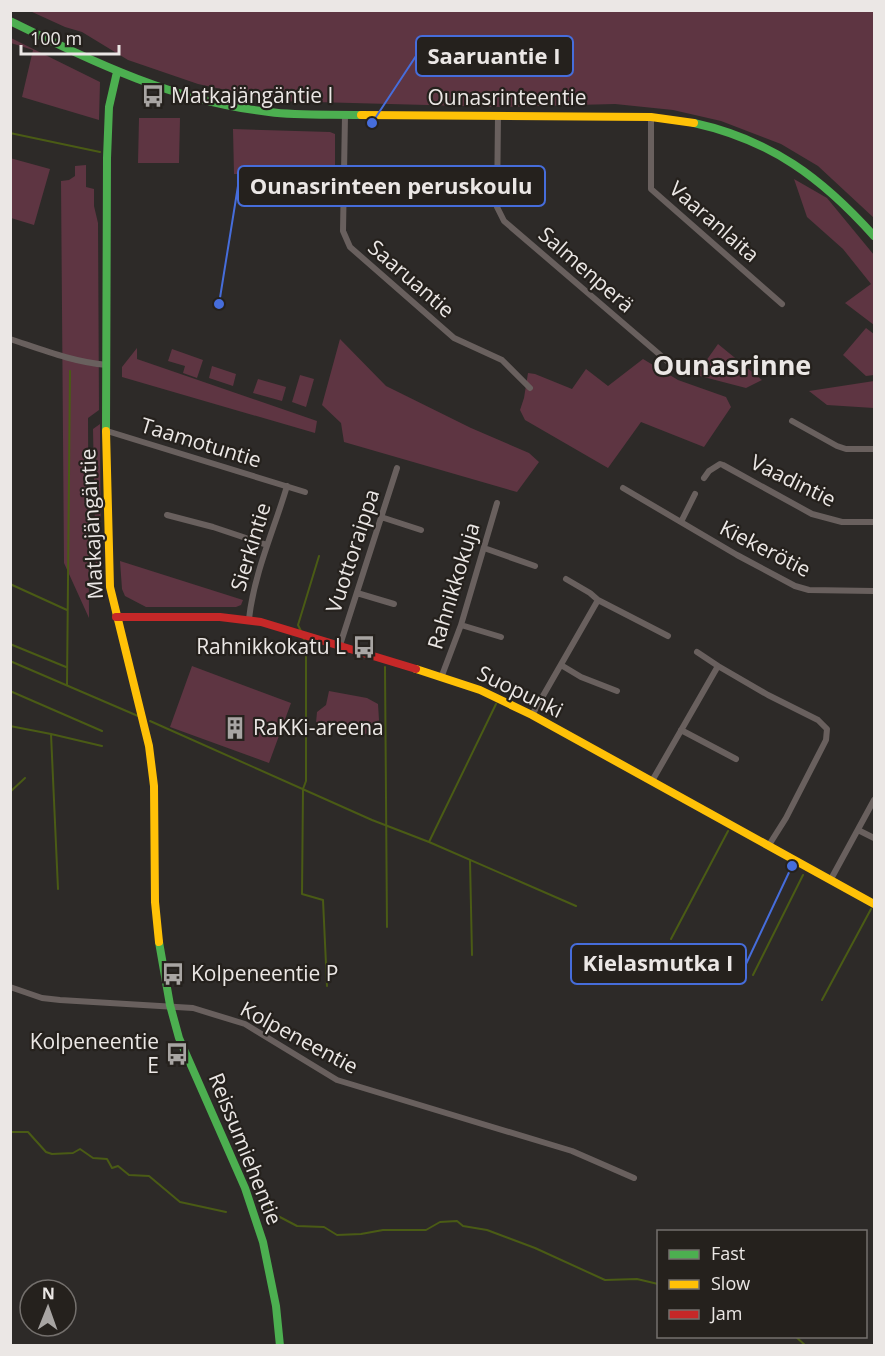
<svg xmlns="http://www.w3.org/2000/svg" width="885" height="1356" viewBox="0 0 885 1356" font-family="'Open Sans',sans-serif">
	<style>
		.green { fill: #5e3542 }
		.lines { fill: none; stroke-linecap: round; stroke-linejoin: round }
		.stream { stroke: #4a5b15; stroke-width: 2 }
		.street { stroke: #69605e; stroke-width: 6 }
		.fast { stroke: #4caf50; stroke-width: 8 }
		.slow { stroke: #ffc107; stroke-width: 8 }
		.jam { stroke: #c62828; stroke-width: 8 }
		.labels { text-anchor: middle; stroke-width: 4.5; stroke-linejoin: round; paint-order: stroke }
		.poi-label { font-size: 21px; fill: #ebe7e5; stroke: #25211d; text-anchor: start }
		.street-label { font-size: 21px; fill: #ebe7e5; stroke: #25211d }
		.district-label { font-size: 27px; font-weight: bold; fill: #ebe7e5; stroke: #25211d }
		.leader { fill: none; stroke: #466ddb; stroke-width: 2 }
		.callout-dot { fill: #466ddb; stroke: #25211d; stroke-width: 2 }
		.callout { fill: #25211d; stroke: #466ddb; stroke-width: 2 }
		.callout-label { font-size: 22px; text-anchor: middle; font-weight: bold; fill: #ebe7e5 }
	</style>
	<rect width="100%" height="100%" fill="#2d2a28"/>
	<path class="green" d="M 30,11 L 874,11 L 874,218 L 818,166 L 781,144 L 721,121 L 673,110 L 615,104 L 502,107 L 277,101 L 198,84 L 128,60 L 82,32 L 65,27 Z
		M 11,38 L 100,82 L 99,120 L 22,97 L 33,50 L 11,43 Z
		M 139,118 L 180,118 L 179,163 L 138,163 Z
		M 233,129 L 330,132 L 335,134 L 335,170 L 331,174 L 234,174 Z
		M 10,158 L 50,169 L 34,225 L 11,218 Z
		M 86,165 L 86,187 L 94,189 L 94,206 L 98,223 L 99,410 L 88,418 L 89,618 L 64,563 L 61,181 L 69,180 L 75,176 L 75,166 Z
		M 794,179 L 827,198 L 874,255 L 874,325 L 845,303 L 871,284 L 843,249 L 807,217 Z
		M 866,328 L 874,334 L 874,375 L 866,376 L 843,355 Z
		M 340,339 L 386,386 L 471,428 L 529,453 L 539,462 L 517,492 L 344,442 L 341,423 L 322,405 Z
		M 718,344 L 762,380 L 746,388 L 696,375 Z
		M 137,348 L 137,359 L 317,421 L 315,433 L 122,377 L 122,367 Z
		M 172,349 L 203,360 L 197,378 L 183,373 L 185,366 L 168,361 Z
		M 643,359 L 678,380 L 726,397 L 731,407 L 704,447 L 641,422 L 608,468 L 525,420 L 520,410 L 524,398 L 528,373 L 535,374 L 572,389 L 586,369 L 608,386 Z
		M 212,366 L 236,374 L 233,386 L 209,378 Z
		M 300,375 L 314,379 L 306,407 L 292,402 Z
		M 258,379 L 286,387 L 282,401 L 253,393 Z
		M 874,381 L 874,408 L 827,405 L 809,391 Z
		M 100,424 L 101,581 L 96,581 L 93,429 Z
		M 120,561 L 243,600 L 241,605 L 236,607 L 146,607 L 125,596 L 122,589 Z
		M 192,666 L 291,703 L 269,763 L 170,727 Z
		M 329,691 L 367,698 L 378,704 L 379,720 L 375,733 L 362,734 L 340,725 L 316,723 L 317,712 L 326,705 Z"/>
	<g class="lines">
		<path class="stream" d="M 10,133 L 100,152
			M 10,584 L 67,610
			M 301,631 L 298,625 L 319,556
			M 303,636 L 306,647 L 306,781 L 303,789 L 302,894 L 323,900 L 327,986
			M 10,644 L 66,667
			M 10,661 L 138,716
			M 385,667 L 387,927
			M 67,685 L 70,371
			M 10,691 L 102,731
			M 150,721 L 372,820 L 429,842 L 576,906
			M 10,726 L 51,734 L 58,889
			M 51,734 L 102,746
			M 10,792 L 25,778
			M 429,842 L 496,704
			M 470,860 L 472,955
			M 671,939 L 728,831
			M 753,975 L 803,875
			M 822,1000 L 871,909
			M 11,1132 L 28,1132 L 46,1152 L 52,1154 L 73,1153 L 80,1149 L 93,1158 L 107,1159 L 112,1168 L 118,1166 L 129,1175 L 149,1176 L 180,1202 L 226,1212
			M 264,1202 L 276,1215 L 297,1226 L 324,1227 L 337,1235 L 361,1234 L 383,1230 L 426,1230 L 440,1222 L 457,1221 L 463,1226 L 487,1230 L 535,1248 L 605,1280 L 637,1279 L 658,1284
			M 795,1336 L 806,1346"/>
		<path class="street" d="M 345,115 L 343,231 L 350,247 L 454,338 L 502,360 L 530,388
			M 498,116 L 497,207 L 504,221 L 673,366
			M 651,117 L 651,189 L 782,304
			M 10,339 C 43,350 73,362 107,365
			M 792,421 L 837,446 L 846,449 L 874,449
			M 107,431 L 305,492
			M 704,478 L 709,471 L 720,464 L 723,465 L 812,514 L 842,522 L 874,522
			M 623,488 L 737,555 L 795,586 L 809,590 L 874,591
			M 167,515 L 213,527 L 267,545
			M 381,517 L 421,530
			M 681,522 L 695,494
			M 484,548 L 535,566
			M 566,579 L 590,593 L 598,600 L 668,636
			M 357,593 L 394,604
			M 249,619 C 254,573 274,530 287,486
			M 461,625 L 501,637
			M 340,645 L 397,468
			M 697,652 L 718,666
			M 561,665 L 581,677 L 617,691
			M 441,678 L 461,625 L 497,503
			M 532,715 L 598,600
			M 681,730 L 736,759
			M 652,781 L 718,666 L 768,695 L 818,720 L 827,729 L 826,740 L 786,818 L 769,845
			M 858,830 L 874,838
			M 831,879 L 874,800
			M 10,987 L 42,998 L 60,1000 L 193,1008 L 245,1024 L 337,1080 L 572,1151 L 634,1178"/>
		<path class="fast" d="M 10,21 C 96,63 173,101 269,112 C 300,116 331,114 361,115
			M 694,123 C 771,140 822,178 874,236
			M 106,431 L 107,158 L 109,107 L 117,72
			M 159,942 L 170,1005 L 179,1038 L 245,1188 L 263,1242 L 276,1306 L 280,1346"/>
		<path class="slow" d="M 361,115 L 651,117 L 694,123
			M 106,431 L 110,587 L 149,746 L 154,786 L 155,902 L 159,942
			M 416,669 L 480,690 L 532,715 L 874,904"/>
		<path class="jam" d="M 116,617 L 220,617 L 261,622 L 416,669"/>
	</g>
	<defs>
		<g id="bus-bare" transform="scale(1.8)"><path d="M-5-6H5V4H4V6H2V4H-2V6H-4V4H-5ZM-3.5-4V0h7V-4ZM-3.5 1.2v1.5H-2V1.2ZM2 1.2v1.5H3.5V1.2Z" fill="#a8a5a3" stroke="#25211d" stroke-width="2.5" paint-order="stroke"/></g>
		<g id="building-bare" transform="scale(1.8)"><path d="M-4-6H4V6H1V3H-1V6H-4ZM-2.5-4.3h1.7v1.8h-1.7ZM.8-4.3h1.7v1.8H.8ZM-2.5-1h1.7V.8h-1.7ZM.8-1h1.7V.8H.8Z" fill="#a8a5a3" stroke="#25211d" stroke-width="2.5" paint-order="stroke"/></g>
	</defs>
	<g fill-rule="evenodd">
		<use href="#bus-bare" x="153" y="96"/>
		<use href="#bus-bare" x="364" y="647"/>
		<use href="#building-bare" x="235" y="728"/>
		<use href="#bus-bare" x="173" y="974"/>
		<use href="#bus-bare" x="177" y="1054"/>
	</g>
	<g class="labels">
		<g class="poi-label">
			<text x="171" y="103">Matkajängäntie I</text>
			<text x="346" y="654" text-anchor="end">Rahnikkokatu L</text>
			<text x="253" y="735">RaKKi-areena</text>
			<text x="191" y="981">Kolpeneentie P</text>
			<text x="159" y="1049" text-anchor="end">Kolpeneentie<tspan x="159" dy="24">E</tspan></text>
		</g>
		<g class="street-label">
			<text x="507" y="105">Ounasrinteentie</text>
			<text transform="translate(714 222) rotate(41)" y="7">Vaaranlaita</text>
			<text transform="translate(586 270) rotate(41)" y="7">Salmenperä</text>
			<text transform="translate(411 279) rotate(41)" y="7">Saaruantie</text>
			<text transform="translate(201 443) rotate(17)" y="7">Taamotuntie</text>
			<text transform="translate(793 481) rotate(26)" y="7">Vaadintie</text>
			<text transform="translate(92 524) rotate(-93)" y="7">Matkajängäntie</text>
			<text transform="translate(251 547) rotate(-73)" y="7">Sierkintie</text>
			<text transform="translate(765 549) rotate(27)" y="7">Kiekerötie</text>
			<text transform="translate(353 551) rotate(-72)" y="7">Vuottoraippa</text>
			<text transform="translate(454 586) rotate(-73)" y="7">Rahnikkokuja</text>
			<text transform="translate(520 692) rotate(26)" y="7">Suopunki</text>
			<text transform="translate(299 1038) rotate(28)" y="7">Kolpeneentie</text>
			<text transform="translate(245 1149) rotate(68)" y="7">Reissumiehentie</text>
		</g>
		<g class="district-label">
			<text x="732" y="375">Ounasrinne</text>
		</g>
	</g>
	<path class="leader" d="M372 123L416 56M219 304L238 186M792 866L746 964"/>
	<g class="callout-dot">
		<circle cx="372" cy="123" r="6"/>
		<circle cx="219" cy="304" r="6"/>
		<circle cx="792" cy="866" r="6"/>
	</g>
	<g class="callout">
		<rect x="416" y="36" width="157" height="40" rx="6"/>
		<rect x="238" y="166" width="307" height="40" rx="6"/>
		<rect x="571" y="944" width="175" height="40" rx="6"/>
	</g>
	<g class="callout-label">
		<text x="494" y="64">Saaruantie I</text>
		<text x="391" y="194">Ounasrinteen peruskoulu</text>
		<text x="658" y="971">Kielasmutka I</text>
	</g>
	<rect width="885" height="1356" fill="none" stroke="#ebe7e5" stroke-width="24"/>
	<rect x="657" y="1230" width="210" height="108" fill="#25211d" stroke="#74706d" stroke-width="1.5"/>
	<rect x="669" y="1250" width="30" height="9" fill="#4caf50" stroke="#74706d" stroke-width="1.5"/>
	<text x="711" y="1260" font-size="18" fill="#ebe7e5">Fast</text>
	<rect x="669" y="1280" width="30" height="9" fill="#ffc107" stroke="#74706d" stroke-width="1.5"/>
	<text x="711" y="1290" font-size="18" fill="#ebe7e5">Slow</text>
	<rect x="669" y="1310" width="30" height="9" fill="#c62828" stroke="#74706d" stroke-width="1.5"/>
	<text x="711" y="1320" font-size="18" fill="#ebe7e5">Jam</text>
	<g transform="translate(48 1308) rotate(1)"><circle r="28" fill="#25211d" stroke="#74706d" stroke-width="1.5"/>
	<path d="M0-4.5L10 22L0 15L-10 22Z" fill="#a8a5a3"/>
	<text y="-9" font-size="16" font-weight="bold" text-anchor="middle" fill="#ebe7e5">N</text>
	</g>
	<path d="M21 45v9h98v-9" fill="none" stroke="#ebe7e5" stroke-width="3"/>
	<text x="30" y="45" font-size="18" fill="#ebe7e5" stroke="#25211d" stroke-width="4.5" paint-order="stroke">100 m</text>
</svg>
